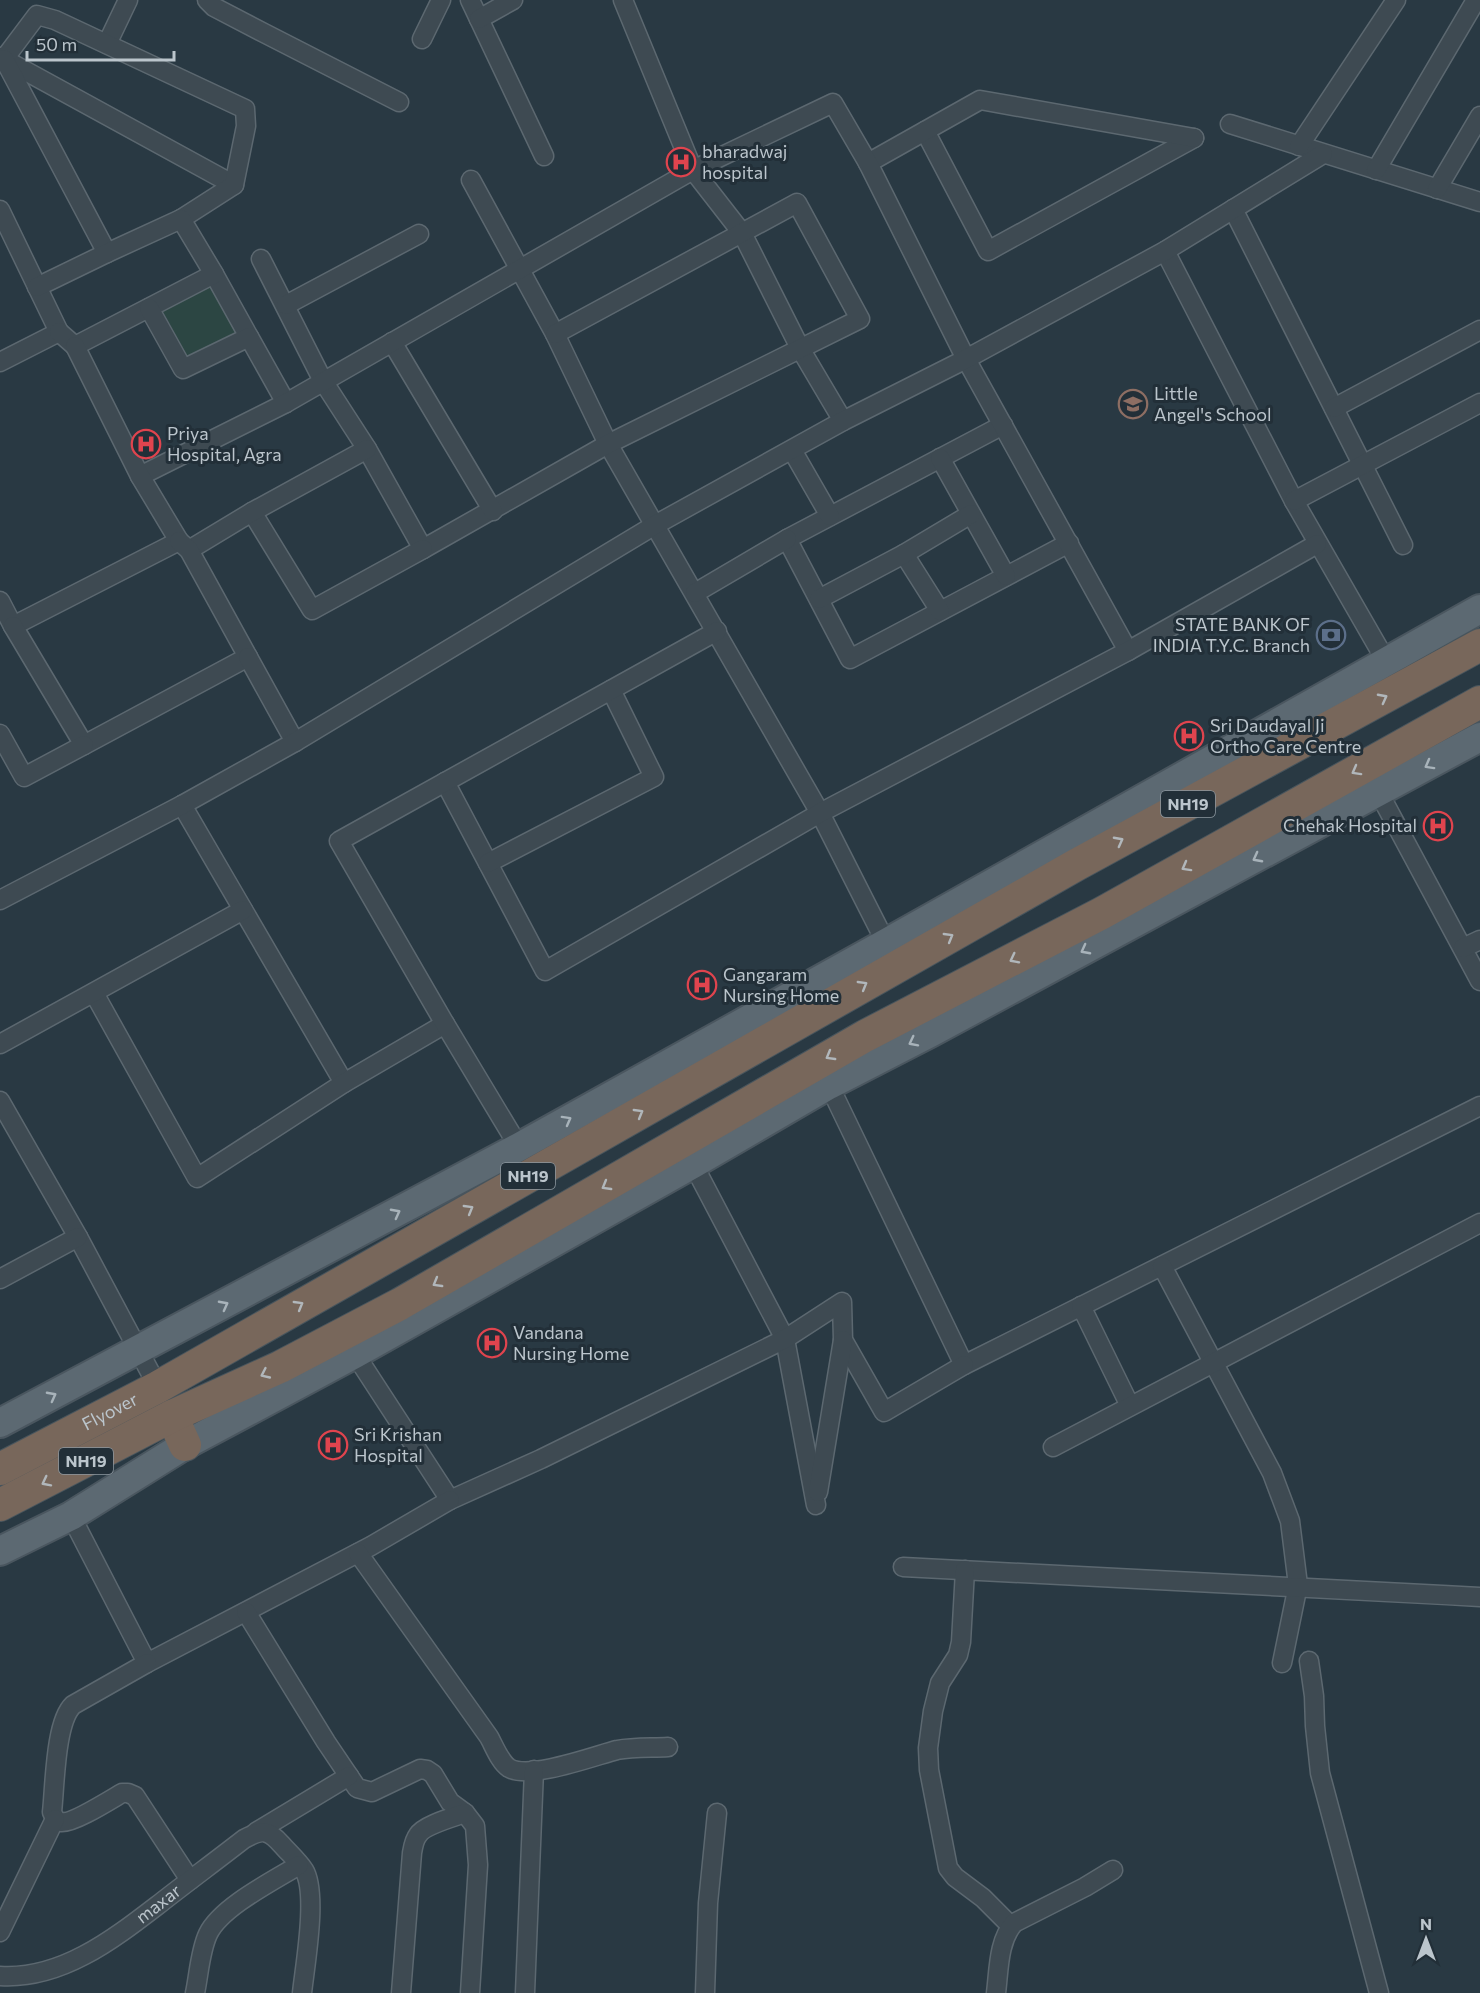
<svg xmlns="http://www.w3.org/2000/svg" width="1480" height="1993" viewBox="0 0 1480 1993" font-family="Commissioner,sans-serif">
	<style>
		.green { fill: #2c4643 }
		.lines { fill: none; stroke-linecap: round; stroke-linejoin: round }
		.street-casing { stroke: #5c6870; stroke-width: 21 }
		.primary-casing { stroke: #4a565f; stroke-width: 32 }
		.highway-casing { stroke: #48555d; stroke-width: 34 }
		.street { stroke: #3e4a52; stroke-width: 18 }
		.primary { stroke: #5c6972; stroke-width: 28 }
		.highway { stroke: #78675b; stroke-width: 32 }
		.oneway { stroke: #b1b7bb }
		.oneway2 { stroke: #a8b3ba }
		.labels { text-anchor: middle; stroke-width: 6; stroke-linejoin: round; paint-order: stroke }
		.shield { fill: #222f38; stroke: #8d98a0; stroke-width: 1.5 }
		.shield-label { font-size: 16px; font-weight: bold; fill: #bbc5cc }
		.poi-label { font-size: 18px; fill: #bbc5cc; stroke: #222f38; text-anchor: start }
		.street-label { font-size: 18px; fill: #bbc5cc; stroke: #222f38 }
	</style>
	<rect width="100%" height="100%" fill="#293943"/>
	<path class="green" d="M 213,284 L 239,333 L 188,358 L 162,310 Z"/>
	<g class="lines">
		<g class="street-casing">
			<g id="street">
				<path d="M 207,0 L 214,7 L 264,33 L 399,102"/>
				<path d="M 470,0 L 544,156"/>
				<path d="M 623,0 L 693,170 L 742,233 L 801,350 L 843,421"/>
				<path d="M 479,19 L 513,0"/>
				<path d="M 422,39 L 441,0"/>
				<path d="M 107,44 L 128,0"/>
				<path d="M 0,57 L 234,185"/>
				<path d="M 4,59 L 37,15 L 55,20 L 245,109 L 246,126 L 234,185 L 181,219"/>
				<path d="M 4,59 L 107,253"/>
				<path d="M 1230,124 L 1480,202"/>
				<path d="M 925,131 L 988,251 L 1194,138"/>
				<path d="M 1299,146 L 1396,0"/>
				<path d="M 868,163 L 980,100 L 1194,138"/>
				<path d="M 1376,170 L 1476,0"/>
				<path d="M 471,180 L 555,334 L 608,444 L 820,813 L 886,943"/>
				<path d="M 1437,189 L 1480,116"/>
				<path d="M 1233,209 L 1403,545"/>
				<path d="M 0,210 L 59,332 L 0,362"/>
				<path d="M 1165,251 L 1294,501 L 1386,661"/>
				<path d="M 261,259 L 323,381 L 367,449 L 423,549 L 608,444 L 860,319 L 797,203 L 555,334"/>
				<path d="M 214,274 L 249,337"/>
				<path d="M 37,287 L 107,253 L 181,219 L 214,274 L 75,346 L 59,332"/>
				<path d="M 286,305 L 419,234"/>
				<path d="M 149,308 L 183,369 L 249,337 L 286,403"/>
				<path d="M 392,342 L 493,511"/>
				<path d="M 1334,408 L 1480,330"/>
				<path d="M 1003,425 L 787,539 L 850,659 L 1069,543"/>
				<path d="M 792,450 L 830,516"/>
				<path d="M 940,458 L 1006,576"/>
				<path d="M 140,476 L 286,403 L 693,170 L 833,103 L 868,163 L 966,359 L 1128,651"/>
				<path d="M 1294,501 L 1480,403"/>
				<path d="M 252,512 L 312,610 L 423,549"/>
				<path d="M 189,550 L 252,512 L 367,449"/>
				<path d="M 904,554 L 940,611"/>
				<path d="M 695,593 L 787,539"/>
				<path d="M 819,599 L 904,554 L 971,514"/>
				<path d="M 0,601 L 13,626 L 179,541 L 140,476 L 75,346"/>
				<path d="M 13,626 L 84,745 L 248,657 L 189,550 L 179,541"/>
				<path d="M 248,657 L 295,742"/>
				<path d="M 0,734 L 24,777 L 84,745"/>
				<path d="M 445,782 L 545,971 L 820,813 L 1128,651 L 1317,544"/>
				<path d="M 1379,793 L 1480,981"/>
				<path d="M 182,805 L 344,1083"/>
				<path d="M 488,863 L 654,777 L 611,690"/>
				<path d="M 0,900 L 182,805 L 295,742 L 655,525 L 843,421 L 966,359 L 1165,251 L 1323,154"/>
				<path d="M 1463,948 L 1480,940"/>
				<path d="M 94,993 L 197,1178 L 344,1083 L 445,1024"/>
				<path d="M 0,1044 L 243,910"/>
				<path d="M 829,1085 L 964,1365 L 1480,1106"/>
				<path d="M 0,1101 L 78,1237 L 158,1387"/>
				<path d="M 519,1147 L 445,1024 L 339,841 L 717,631"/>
				<path d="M 693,1164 L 785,1339 L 816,1505"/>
				<path d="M 1162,1266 L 1272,1473 L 1290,1521 L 1298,1585 L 1282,1663"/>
				<path d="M 0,1279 L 78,1237"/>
				<path d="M 1081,1306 L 1130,1406"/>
				<path d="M 355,1354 L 450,1500 L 541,1459 L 785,1339 L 842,1302 L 843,1340 L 884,1412 L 964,1365"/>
				<path d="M 1053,1447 L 1480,1223"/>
				<path d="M 818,1492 L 843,1340"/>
				<path d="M 71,1516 L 147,1663 L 371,1546 L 450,1500"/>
				<path d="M 358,1553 L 489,1737 C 494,1746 500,1762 509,1768 C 530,1780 594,1756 617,1750 C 634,1747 652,1748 668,1747"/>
				<path d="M 903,1567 C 1096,1576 1288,1586 1480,1597"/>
				<path d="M 965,1570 L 961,1642 L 958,1655 L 940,1683 L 933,1711 L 928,1748 L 929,1770 L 948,1868 L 955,1877 L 983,1898 L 1011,1926"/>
				<path d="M 246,1612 L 326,1742 L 357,1788 L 372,1792 L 420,1769 L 427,1770 L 433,1774 L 450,1802 L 465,1813 L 475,1826 L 478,1865 L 470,1993"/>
				<path d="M 1309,1661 L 1314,1696 L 1315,1726 L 1320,1773 L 1379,1993"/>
				<path d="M 147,1663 L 73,1705 C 55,1722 55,1786 52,1812 C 54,1817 56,1821 61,1822 C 72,1824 110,1800 122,1793 L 128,1793 L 135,1796 L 190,1880"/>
				<path d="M 256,1832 L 349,1776"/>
				<path d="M 0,1932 L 55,1819"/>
				<path id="s1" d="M 0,1976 C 63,1980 116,1937 163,1901 C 190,1880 217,1860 244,1839 C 262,1829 268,1829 282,1845 C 289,1853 298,1861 304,1870 C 318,1893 305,1965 302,1993"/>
				<path d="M 195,1993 C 199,1974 200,1951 208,1934 C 221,1907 273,1881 299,1865"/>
				<path d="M 401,1993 L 412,1853 C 413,1847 414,1840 418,1835 C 424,1825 454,1817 465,1813"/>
				<path d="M 525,1993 L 534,1770"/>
				<path d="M 705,1993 L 708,1903 L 717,1813"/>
				<path d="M 996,1993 C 999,1970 998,1941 1014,1923 L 1085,1887 L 1113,1870"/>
			</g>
		</g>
		<g class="primary-casing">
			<path id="primary" d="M 0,1423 L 519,1147 L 886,943 L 1480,609
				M 0,1551 L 71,1516 L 185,1445 L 355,1354 L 693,1164 L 829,1085 L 930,1033 L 1480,737"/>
		</g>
		<g class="highway-casing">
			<g id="highway">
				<path d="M 172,1416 L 185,1445"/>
				<path id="s2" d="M 0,1469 L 158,1387 L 1076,865 L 1480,645"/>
				<path d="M 0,1505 L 172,1416 L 280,1367 L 400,1304 L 865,1036 L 1102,913 L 1480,702"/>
			</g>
		</g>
		<use href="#street" class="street"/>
		<use href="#primary" class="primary"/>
		<use href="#highway" class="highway"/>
	</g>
	<defs><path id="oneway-chevron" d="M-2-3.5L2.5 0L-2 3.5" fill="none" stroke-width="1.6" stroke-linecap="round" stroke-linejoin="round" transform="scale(1.5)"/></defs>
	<g class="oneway">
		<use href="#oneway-chevron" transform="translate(1383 698) rotate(-28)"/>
		<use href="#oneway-chevron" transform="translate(1356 771) rotate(151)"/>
		<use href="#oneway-chevron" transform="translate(1119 841) rotate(-28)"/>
		<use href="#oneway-chevron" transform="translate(1186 867) rotate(151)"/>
		<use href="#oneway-chevron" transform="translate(949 937) rotate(-30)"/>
		<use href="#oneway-chevron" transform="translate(1014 959) rotate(153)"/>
		<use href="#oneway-chevron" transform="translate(863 985) rotate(-30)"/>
		<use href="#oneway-chevron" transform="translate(830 1056) rotate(150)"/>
		<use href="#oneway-chevron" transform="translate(639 1113) rotate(-30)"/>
		<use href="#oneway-chevron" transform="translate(606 1186) rotate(150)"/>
		<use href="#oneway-chevron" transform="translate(469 1209) rotate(-30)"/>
		<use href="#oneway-chevron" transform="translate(437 1283) rotate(150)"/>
		<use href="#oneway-chevron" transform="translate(299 1305) rotate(-30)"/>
		<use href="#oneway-chevron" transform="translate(265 1374) rotate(155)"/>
		<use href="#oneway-chevron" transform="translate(46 1482) rotate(153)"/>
	</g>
	<g class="oneway2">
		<use href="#oneway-chevron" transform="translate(1429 765) rotate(151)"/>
		<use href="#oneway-chevron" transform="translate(1257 858) rotate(152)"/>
		<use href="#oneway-chevron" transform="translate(1085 950) rotate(152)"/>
		<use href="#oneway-chevron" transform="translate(913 1042) rotate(153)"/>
		<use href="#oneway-chevron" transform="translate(567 1120) rotate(-29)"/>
		<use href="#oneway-chevron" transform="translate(396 1213) rotate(-28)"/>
		<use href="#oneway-chevron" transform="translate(224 1305) rotate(-28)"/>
		<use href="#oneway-chevron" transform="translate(52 1396) rotate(-28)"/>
	</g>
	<defs>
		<g id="hospital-ring" transform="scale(1.5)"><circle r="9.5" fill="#222f38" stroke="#e0444e" stroke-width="1.5"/><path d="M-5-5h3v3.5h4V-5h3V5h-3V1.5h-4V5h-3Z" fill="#e0444e"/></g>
		<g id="school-ring" transform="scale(1.5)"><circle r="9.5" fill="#222f38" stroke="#8d6e63" stroke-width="1.5"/><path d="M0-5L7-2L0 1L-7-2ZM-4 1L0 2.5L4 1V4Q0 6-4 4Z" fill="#8d6e63"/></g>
		<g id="bank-ring" transform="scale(1.5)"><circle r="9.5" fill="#222f38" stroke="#5c6f8a" stroke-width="1.5"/><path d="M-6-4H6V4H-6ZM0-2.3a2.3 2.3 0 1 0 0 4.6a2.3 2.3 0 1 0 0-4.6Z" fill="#5c6f8a"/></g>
	</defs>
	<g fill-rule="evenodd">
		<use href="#hospital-ring" x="681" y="162"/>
		<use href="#school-ring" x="1133" y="404"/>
		<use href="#hospital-ring" x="146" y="444"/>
		<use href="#bank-ring" x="1331" y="635"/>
		<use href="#hospital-ring" x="1189" y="736"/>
		<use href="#hospital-ring" x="1438" y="826"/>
		<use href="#hospital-ring" x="702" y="985"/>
		<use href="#hospital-ring" x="492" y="1343"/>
		<use href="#hospital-ring" x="333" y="1445"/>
	</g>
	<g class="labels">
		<g class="shield">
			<rect x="1161" y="791" width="54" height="26" rx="4.5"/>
			<rect x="501" y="1163" width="54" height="26" rx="4.5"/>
			<rect x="59" y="1448" width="54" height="26" rx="4.5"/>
		</g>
		<g class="shield-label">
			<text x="1188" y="810">NH19</text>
			<text x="528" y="1182">NH19</text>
			<text x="86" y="1467">NH19</text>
		</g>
		<g class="poi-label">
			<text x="702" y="158">bharadwaj<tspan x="702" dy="21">hospital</tspan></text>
			<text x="1154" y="400">Little<tspan x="1154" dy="21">Angel's School</tspan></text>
			<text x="167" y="440">Priya<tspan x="167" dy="21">Hospital, Agra</tspan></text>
			<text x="1310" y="631" text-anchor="end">STATE BANK OF<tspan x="1310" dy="21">INDIA T.Y.C. Branch</tspan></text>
			<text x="1210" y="732">Sri Daudayal Ji<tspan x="1210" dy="21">Ortho Care Centre</tspan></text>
			<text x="1417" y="832" text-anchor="end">Chehak Hospital</text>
			<text x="723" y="981">Gangaram<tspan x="723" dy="21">Nursing Home</tspan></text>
			<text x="513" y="1339">Vandana<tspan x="513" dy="21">Nursing Home</tspan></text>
			<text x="354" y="1441">Sri Krishan<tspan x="354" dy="21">Hospital</tspan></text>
		</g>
		<g class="street-label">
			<text dy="6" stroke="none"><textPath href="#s2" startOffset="124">Flyover</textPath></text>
			<text dy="6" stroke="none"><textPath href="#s1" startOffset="178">maxar</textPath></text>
		</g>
	</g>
	<g transform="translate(1426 1939)" stroke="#222f38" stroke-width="4.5" paint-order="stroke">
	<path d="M0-4.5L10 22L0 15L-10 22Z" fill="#bbc5cc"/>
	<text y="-9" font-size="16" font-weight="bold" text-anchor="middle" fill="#bbc5cc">N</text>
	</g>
	<path d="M27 51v9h147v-9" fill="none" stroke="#bbc5cc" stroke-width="3"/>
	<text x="36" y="51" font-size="18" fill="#bbc5cc" stroke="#222f38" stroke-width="4.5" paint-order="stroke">50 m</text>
</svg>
